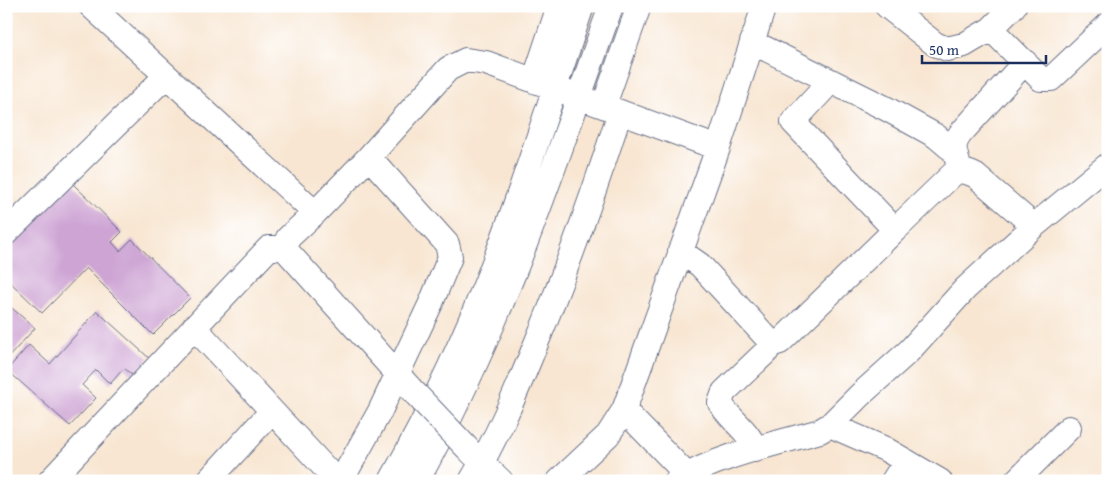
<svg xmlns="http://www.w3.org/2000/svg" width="1114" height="487" viewBox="0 0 1114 487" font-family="'Gentium Book Plus',serif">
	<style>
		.building { fill: #cea4d4 }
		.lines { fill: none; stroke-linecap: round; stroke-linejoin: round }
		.minor-casing { stroke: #686f87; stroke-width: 26 }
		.minor { stroke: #fff; stroke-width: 24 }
		.minor-bridge-casing { stroke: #686f87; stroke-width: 26; stroke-linecap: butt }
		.minor-bridge { stroke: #fff; stroke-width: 24 }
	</style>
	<rect width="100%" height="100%" fill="#fff"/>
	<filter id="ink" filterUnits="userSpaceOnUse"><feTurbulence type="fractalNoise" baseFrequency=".02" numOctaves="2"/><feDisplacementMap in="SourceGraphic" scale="10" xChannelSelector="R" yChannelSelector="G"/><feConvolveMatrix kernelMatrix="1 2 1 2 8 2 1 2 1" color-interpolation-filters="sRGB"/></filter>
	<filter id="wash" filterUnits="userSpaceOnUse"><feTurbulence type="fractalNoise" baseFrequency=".0096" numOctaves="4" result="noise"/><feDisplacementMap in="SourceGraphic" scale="20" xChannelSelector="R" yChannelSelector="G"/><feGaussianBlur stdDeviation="1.12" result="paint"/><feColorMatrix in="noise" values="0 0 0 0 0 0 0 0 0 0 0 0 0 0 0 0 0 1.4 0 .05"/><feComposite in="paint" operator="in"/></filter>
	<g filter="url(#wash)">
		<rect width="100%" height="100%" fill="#f8e6d2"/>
		<g id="blocks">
			<path class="building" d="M 70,181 L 122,232 L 112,242 L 120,251 L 132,239 L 190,298 L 153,335 L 86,268 L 42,313 L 6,278 L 6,247 Z
				M 6,303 L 35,328 L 6,360 Z
				M 97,311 L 149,358 L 133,376 L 124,368 L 110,384 L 96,370 L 82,385 L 96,398 L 70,426 L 7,370 L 29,345 L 50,364 Z"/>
		</g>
	</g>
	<g filter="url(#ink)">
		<use href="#blocks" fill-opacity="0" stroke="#686f87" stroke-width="1"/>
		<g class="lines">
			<g class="minor-casing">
				<path id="minor" d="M 91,6 L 315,213
					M 887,6 L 935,44 L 947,49 L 964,45 L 991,29 L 1014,6
					M 991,29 L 1041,79 L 1051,79 L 1108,25
					M 752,42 L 887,109 L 936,136 L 949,147 L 954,148
					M 534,81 L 559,6
					M 831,81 L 793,122 L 895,230 L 954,173 C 963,170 968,172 976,176 L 1034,226
					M 604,105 L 639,6
					M 958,163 C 954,149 952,145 961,133 L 1025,62
					M 6,233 L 166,76
					M 680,251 L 700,265 L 767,338 L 770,345 L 767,351 L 724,392 L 720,403 C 730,420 750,431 755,450
					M 194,327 L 337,481
					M 770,345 L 780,342 L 895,230
					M 410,388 L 284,248 L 288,238 L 315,213 L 369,157 L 448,69 L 466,60 L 486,63 L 718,148
					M 624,410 L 687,475
					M 830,425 L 885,449 L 940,481
					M 471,452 L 501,481
					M 50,481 L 269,248 L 284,248
					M 208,481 L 271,412
					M 341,481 L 380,411 L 431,303 L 450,257 L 447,244 L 369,157
					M 391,481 C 435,403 473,321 504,236 C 532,160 556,83 582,6
					M 417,481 C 500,331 554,167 611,6
					M 471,481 C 496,440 515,395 533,351 C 566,272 594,193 620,112
					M 559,481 L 608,435 L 624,410 L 718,148 L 764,6
					M 677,481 C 717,456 775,444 820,431 L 830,425 L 860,395 L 909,351 L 965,289 L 1034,226 L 1108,165
					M 893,481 L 906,461
					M 1016,481 L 1069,428"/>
			</g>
			<use href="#minor" class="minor"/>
			<g class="minor-bridge-casing">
				<path id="minor-bridge" d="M 410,388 L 468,449"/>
			</g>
			<use href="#minor-bridge" class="minor-bridge"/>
		</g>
	</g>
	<rect width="1114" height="487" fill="none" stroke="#fff" stroke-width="25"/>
	<path d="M922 55v8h124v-8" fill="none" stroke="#1b2f5e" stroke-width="2.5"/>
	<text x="929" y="55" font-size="15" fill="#1b2f5e" stroke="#ffffff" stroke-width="4" paint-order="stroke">50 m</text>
</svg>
